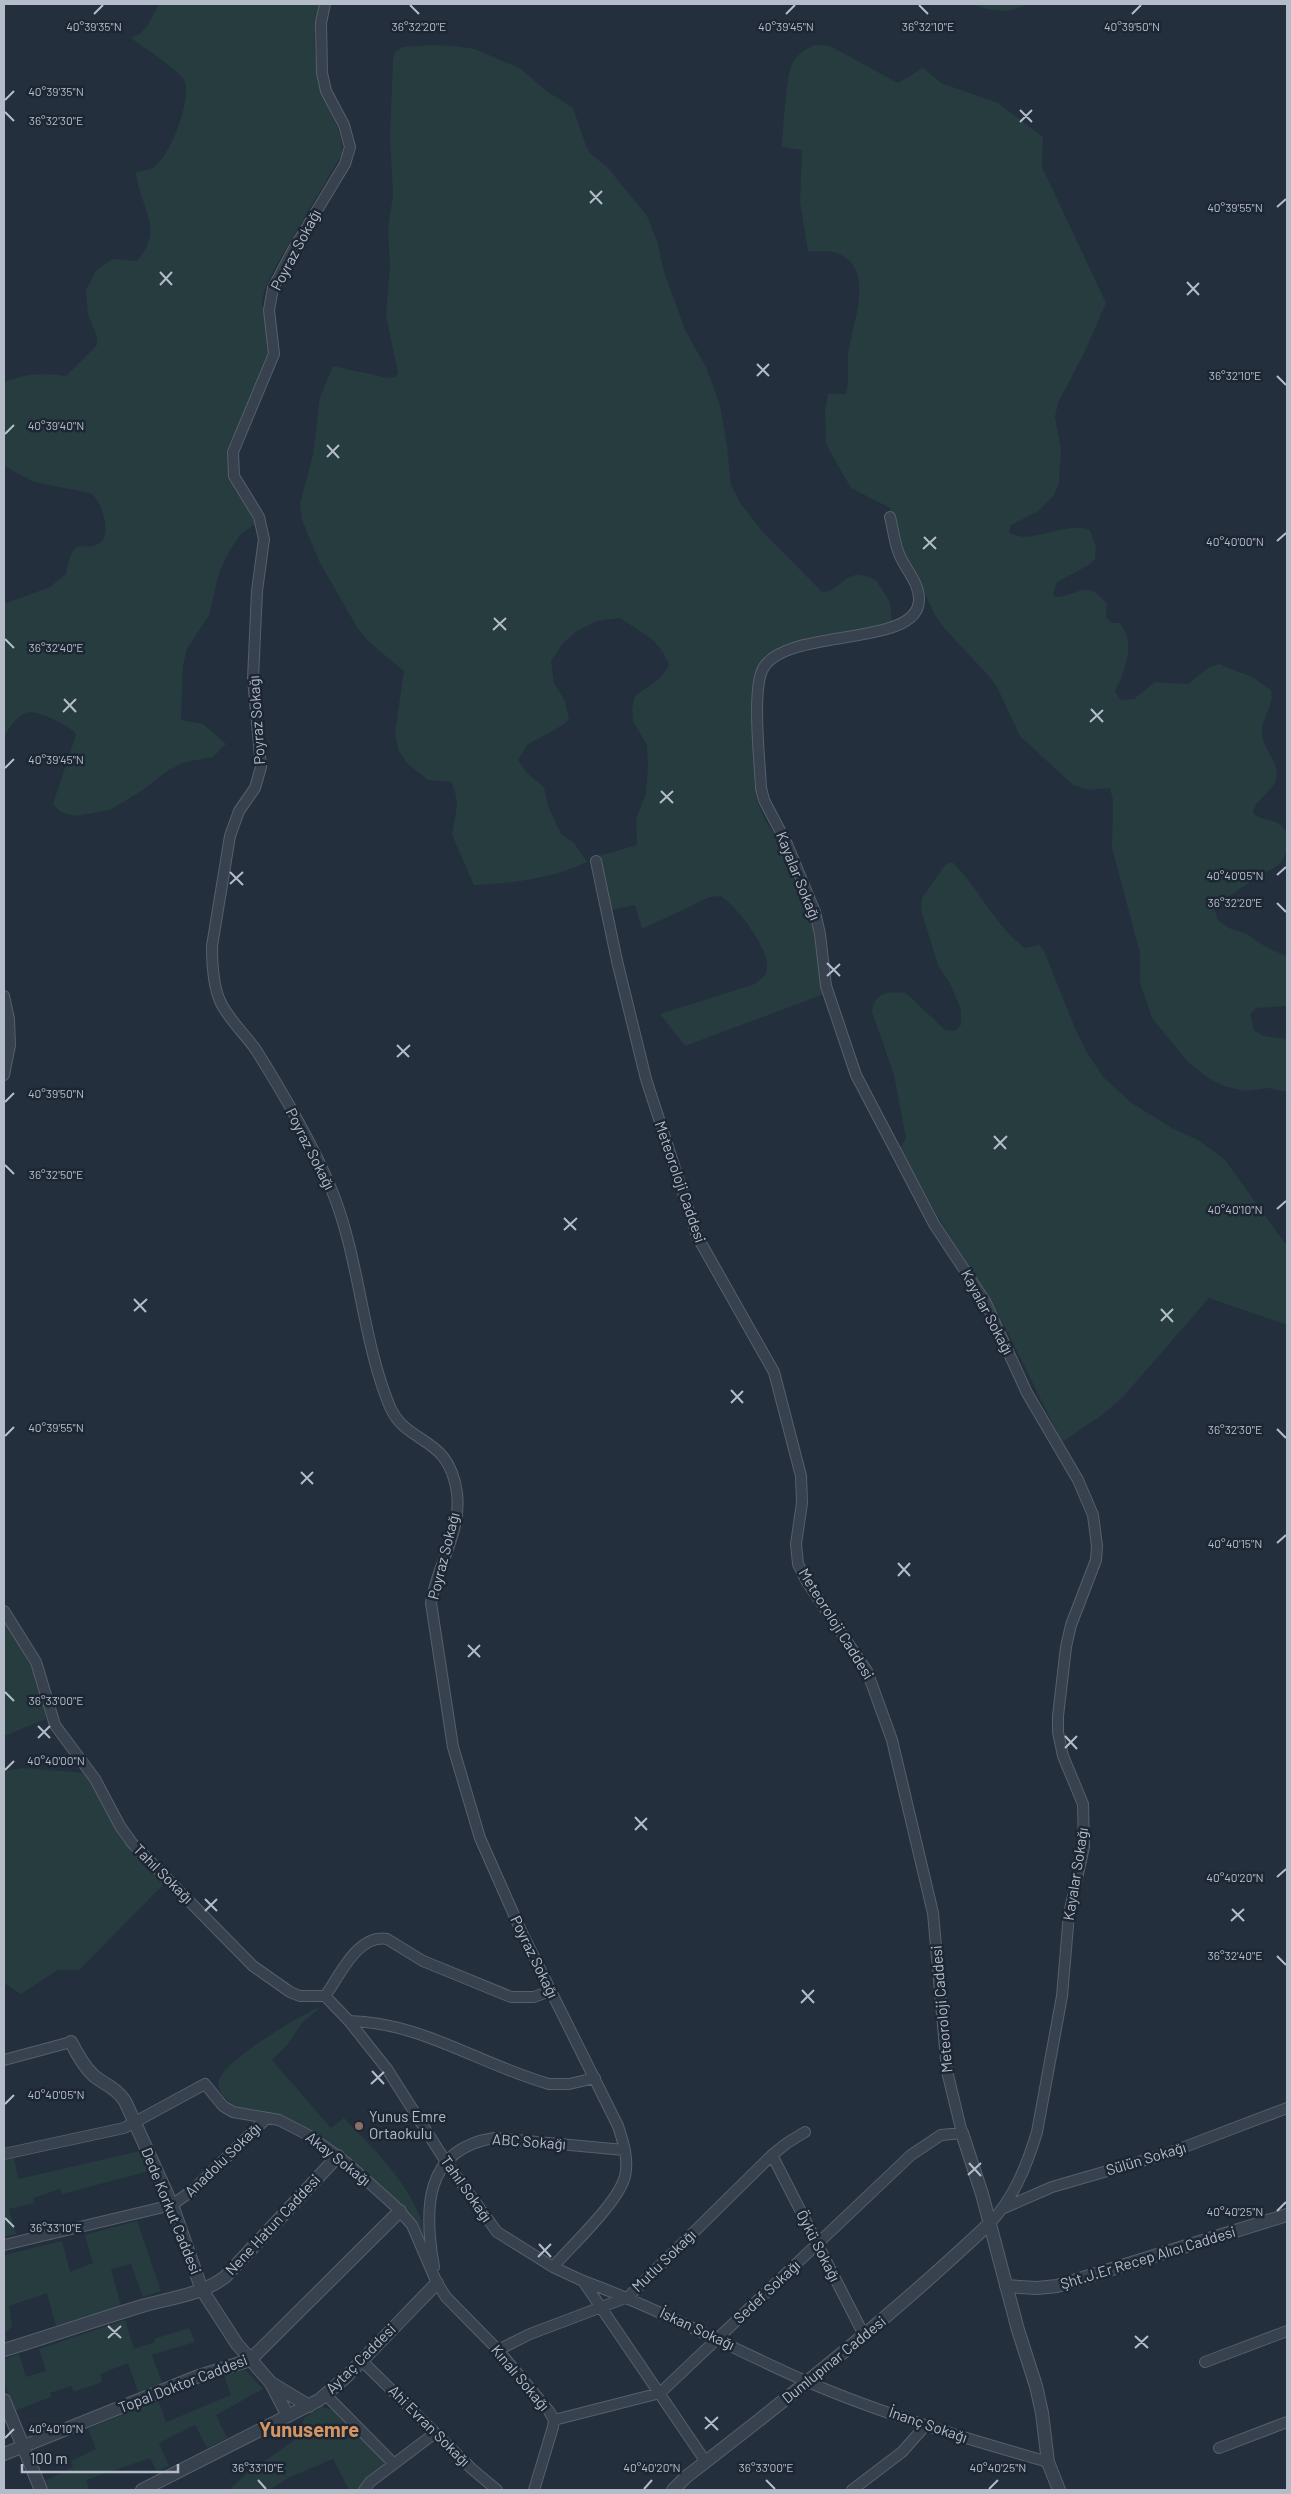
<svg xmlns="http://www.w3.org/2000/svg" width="1291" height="2494" viewBox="0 0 1291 2494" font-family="Barlow,sans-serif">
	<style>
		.green { fill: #263c3f }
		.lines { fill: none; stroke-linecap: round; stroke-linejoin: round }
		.minor-casing { stroke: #565f6c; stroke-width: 12 }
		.tertiary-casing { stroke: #565f6c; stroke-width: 14 }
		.minor { stroke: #38414e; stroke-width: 10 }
		.tertiary { stroke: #38414e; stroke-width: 12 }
		.ticks { fill: none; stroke: #b4bcc9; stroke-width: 2 }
		.education-dot { fill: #8d6e63; stroke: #1d2633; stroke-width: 2 }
		.labels { text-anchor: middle; stroke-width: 5; stroke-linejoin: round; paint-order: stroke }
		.street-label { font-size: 15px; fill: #b4bcc9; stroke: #1d2633 }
		.poi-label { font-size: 15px; fill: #b4bcc9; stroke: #1d2633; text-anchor: start }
		.district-label { font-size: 20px; font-weight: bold; fill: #d59563; stroke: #1d2633 }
		.ticks-label { font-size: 12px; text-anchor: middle; fill: #b4bcc9; stroke: #1d2633; stroke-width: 5; stroke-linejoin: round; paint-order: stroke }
	</style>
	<rect width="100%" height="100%" fill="#242f3e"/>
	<path class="green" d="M 159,4 L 319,4 C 312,30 314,66 322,92 C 329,113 344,131 342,154 L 274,269 L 264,291 L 262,304 L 269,347 L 268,357 L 227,451 C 226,479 242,500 256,523 L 240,535 L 230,550 L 219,573 L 209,615 L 187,649 L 183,665 L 181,720 L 203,724 L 226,744 L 213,757 L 185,762 L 167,771 L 143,790 L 110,810 L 76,816 L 61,812 L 53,804 L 73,744 L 76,734 C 69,725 36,709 26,713 C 16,716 10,728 4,736 L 4,604 L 50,587 L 66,574 C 74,529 84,556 101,542 C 112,532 101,499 90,493 L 34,482 L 4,466 L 4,383 C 23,373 45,373 66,376 L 97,345 L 97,336 L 88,315 L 86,291 L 96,270 L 113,259 L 137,261 C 166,228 139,207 136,172 C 142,171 149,170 154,167 C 171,155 191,101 185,82 C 181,71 142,47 131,38 C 146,34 152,17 159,4 Z
		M 973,4 L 1027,4 C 1010,14 991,12 973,4 Z
		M 430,45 L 455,46 L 475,49 L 521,69 L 545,90 L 573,108 L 586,146 L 591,154 L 608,168 L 647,216 L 657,241 L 664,272 L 686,332 L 706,367 L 720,405 L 727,446 L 731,485 L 741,504 L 762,531 L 822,592 C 836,592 843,577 856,575 C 862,574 870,578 876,580 L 890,602 L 892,624 L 831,635 L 784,647 L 769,656 L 759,667 L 753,687 L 757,801 L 765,820 L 785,850 L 802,891 L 815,932 L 824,994 L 685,1046 L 660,1014 L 755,984 C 758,981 764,977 766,973 C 774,953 737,907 721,896 L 710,897 L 642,929 L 635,905 L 610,910 L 599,856 L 637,845 L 636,819 L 646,793 L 648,766 L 647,745 L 633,721 L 632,709 L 635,696 C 648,685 662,682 669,664 L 663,652 L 652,639 L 620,618 L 597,621 L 577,631 L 563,643 L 551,661 L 554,683 L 565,701 L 569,720 L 555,730 L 528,744 L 518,760 L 527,773 L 544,787 L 548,806 L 561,834 L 574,843 L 587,862 C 551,879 513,883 474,885 L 452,835 L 457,806 L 455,791 L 451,782 L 428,780 L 407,763 L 399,751 L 395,733 L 404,671 L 370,643 L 358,629 L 319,561 L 302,520 L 300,504 L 313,455 L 320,397 L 333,366 L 388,378 L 395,377 L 398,373 L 386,315 L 390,266 L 388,228 L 393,196 L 390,137 L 393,60 L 395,52 L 403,47 Z
		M 814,45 L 830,46 L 898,83 L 923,68 L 941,83 L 998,103 L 1043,137 L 1042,167 L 1106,303 L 1085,351 L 1058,403 L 1055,417 L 1061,449 L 1059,483 L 1054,495 L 1037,512 L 1011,525 L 1009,532 C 1029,547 1065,520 1090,530 L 1096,547 L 1095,559 L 1089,565 L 1057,582 L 1053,593 L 1055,597 C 1079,597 1085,577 1107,604 L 1106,618 L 1112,623 L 1119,623 C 1137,641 1125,671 1115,691 L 1120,700 L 1134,699 L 1155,682 L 1188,684 L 1208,668 L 1219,664 L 1252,677 L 1271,690 C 1275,706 1260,719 1262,735 C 1263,749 1280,763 1276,779 C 1273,793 1255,798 1253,813 C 1261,822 1274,817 1283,827 C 1291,837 1288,854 1280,863 C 1276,868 1267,872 1261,875 C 1245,886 1228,895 1214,909 L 1218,920 L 1229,928 L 1247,934 L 1263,945 L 1287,957 L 1287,1006 L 1256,1008 L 1250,1014 L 1254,1030 L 1264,1036 L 1287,1039 L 1287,1092 L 1269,1088 L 1245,1091 L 1224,1086 L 1208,1078 L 1188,1062 L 1152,1018 L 1140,983 L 1140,953 L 1112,848 L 1113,800 L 1110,788 L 1089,790 L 1073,785 L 1020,736 L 997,687 L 987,674 L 944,628 L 935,615 L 902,547 L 895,517 L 890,508 L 851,488 L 826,444 L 825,411 L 828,394 L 846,394 C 850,378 846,363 849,348 C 854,321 874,268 839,254 C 830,250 817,252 808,251 L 800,202 L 802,150 L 782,147 C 783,131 786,73 793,62 C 798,54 806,49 814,45 Z
		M 952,862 C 979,888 995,926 1025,948 L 1039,945 L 1044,951 L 1075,1028 L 1086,1051 L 1104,1078 L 1133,1104 L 1172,1128 L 1200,1141 L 1225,1160 L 1287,1246 L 1287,1325 L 1209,1298 L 1123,1397 L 1102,1415 L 1062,1442 L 1003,1323 L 937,1215 L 900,1148 L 906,1138 L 894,1075 L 872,1012 C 874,992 889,991 906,993 L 945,1030 L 955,1031 L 961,1025 L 961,1009 L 950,984 L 938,965 L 921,910 L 922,898 L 945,865 Z
		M 4,1619 L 37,1677 L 46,1719 L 4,1736 Z
		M 23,1768 L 85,1773 L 121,1839 L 164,1884 L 79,1970 L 58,1970 L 21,1994 L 4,1983 L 4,1771 Z
		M 321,2007 L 302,2023 L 287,2045 L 272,2060 L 331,2128 L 344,2118 C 372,2147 405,2179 420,2217 C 425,2228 425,2239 426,2251 L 411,2216 L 331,2144 L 291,2120 L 237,2107 C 228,2102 216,2091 219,2080 C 224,2061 302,2013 321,2007 Z
		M 140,2151 L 149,2171 L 62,2194 L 60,2189 L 33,2198 L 34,2203 L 9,2209 L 16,2234 L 4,2237 L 4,2161 L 14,2158 L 18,2179 Z
		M 137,2221 L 161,2291 L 143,2297 L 131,2264 L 111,2269 L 121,2306 L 56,2326 L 47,2293 L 9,2306 L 12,2327 L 5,2333 L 7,2340 L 4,2340 L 4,2255 L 62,2241 L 70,2272 L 93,2263 L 85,2235 Z
		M 125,2320 L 134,2349 L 155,2342 L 154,2339 L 189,2328 L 195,2342 L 152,2355 L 162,2383 L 138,2392 L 128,2363 L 100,2374 L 102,2382 L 74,2392 L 71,2386 L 50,2393 L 51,2397 L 14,2411 L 4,2382 L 4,2359 L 19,2354 L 26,2377 L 46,2371 L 39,2349 Z
		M 243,2367 L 263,2389 L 216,2415 L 227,2438 L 207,2448 L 195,2425 L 159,2443 L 169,2466 L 157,2471 L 150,2458 L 86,2480 L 90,2490 L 48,2490 L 44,2481 L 73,2467 L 71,2461 L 96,2449 L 88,2429 L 158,2400 L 166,2422 L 231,2395 L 224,2375 Z
		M 321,2407 L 337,2411 L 384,2459 L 385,2467 L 361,2485 L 358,2490 L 349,2490 L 333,2459 L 290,2477 L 269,2490 L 229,2490 L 245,2475 L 296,2439 L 299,2435 L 304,2418 Z"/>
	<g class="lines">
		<g class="minor-casing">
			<path id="minor" d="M 325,4 L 321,23 L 322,73 L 326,91 L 344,125 L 350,147 L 345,164 L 293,250 L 273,288 L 269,310 L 274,354 L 233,452 L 234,476 L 259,517 L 264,539 L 257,591 L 253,679 L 261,767 L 255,788 L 239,811 L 230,836 L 212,946 C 212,963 213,985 220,1001 C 228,1019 245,1034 256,1050 C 283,1093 310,1139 330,1186 C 360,1256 361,1337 390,1407 C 407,1446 449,1434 457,1493 C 462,1532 437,1565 431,1603 L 453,1747 L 480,1838 L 522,1933 L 618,2126 C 623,2141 629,2160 625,2176 C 619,2202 571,2246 553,2267
				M 890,517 C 893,528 894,540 898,551 C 903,567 919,581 919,599 C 920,648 789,627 764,667 C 751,686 760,762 761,788 L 764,800 L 787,844 L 815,912 L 820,934 L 826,986 L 856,1075 L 934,1224 L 985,1301 L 1027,1393 L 1078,1480 L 1093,1515 L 1097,1546 L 1096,1560 L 1071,1625 L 1066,1647 L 1058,1716 L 1058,1732 L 1063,1756 L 1083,1804 L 1084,1847 L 1069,1914 L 1062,1996 L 1037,2132 C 1027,2165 1014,2198 990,2223
				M 4,996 L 9,1019 L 10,1045
				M 4,1047 L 10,1045 L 4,1075
				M 4,1611 L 36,1662 L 55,1725 L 95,1779 L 120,1826 L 132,1843 L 253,1966 L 290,1992 L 300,1996 L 325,1996 L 349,2021 L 387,2069 L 446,2162 L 497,2232 L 553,2267 L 583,2281 L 706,2462
				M 325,1996 C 340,1976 357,1934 387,1939 L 423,1961 L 511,1997 L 534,1997 L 550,1991
				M 349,2021 C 421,2022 481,2065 549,2084 L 569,2084 L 595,2078
				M 4,2060 L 71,2042
				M 4,2154 L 124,2128 L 205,2084 L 223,2106 L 233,2112 L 279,2120 L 310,2136 L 346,2162 L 395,2206 L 412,2225 L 437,2283 L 446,2297 L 498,2350 L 549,2411 L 554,2420 L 553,2427 L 534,2490
				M 772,2155 L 864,2335
				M 1004,2208 L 1052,2187 L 1166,2154 L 1287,2108
				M 4,2245 L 172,2205 L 193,2190 L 267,2118
				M 434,2267 C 424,2211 423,2149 494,2138 L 624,2150
				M 583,2281 C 661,2309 732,2349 808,2382 C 885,2415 968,2439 1048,2462
				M 498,2350 L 530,2334 L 628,2297 L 772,2155 L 787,2143 L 805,2132
				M 362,2361 L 472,2469 L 497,2490
				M 1205,2362 L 1287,2331
				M 326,2395 L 394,2464
				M 554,2420 L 660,2393 L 911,2155 L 941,2135 L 962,2133 L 947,2071 L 933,1913 L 892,1740 L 867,1671 L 807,1582 L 798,1564 L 796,1544 L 802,1503 L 801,1476 L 774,1372 L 697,1236 L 646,1079 L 617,961 L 596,861
				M 1219,2448 L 1287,2422
				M 364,2490 L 370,2482 L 435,2433
				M 852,2490 L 902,2452 L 926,2425"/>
		</g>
		<g class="tertiary-casing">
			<path id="tertiary" d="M 71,2042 C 77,2054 84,2067 94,2076 C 107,2086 115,2087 125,2101 L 172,2205 L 202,2290 L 237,2344 L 271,2383 L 288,2416
				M 962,2133 L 982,2194 L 1018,2330 L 1036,2386 L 1042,2413 L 1048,2462 L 1059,2490
				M 1006,2286 L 1037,2288 L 1057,2286 L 1287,2215
				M 4,2350 C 50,2336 96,2320 142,2306 C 170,2298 201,2295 225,2277 L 338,2156
				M 271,2383 L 309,2406
				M 4,2400 L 41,2490
				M 4,2454 L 196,2377 L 250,2360 L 400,2211
				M 142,2490 L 319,2400 L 346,2377 L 437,2283
				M 673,2490 L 686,2477 C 791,2396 894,2314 990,2223"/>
		</g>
		<use href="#minor" class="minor"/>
		<use href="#tertiary" class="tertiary"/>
	</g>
	<path class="ticks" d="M 410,5 L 419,14M 919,5 L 928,14M 94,14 L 103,5M 786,14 L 795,5M 1132,14 L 1141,5M 5,100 L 14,91M 1020,110 L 1032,122M 5,112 L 14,121M 1020,122 L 1032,110M 590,191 L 602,204M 590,203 L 602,191M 1277,207 L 1286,199M 160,272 L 172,285M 1187,282 L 1199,295M 160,285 L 172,272M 1187,295 L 1199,283M 757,364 L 769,376M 757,376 L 769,364M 1277,376 L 1286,385M 5,434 L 14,425M 327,445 L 339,458M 327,457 L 339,445M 924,537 L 936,549M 1277,541 L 1286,533M 923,549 L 936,537M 494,618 L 506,630M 493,630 L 506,618M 5,639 L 14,648M 64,699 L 76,712M 1091,709 L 1103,722M 63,712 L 76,699M 1090,722 L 1103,710M 5,768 L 14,759M 661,791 L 673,803M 660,803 L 673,791M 230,872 L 243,885M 1277,875 L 1286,867M 230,884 L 243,872M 1277,903 L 1286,912M 827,963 L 840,976M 827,976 L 840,964M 397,1045 L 409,1057M 397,1057 L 410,1045M 5,1102 L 14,1093M 994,1136 L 1006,1149M 994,1149 L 1007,1136M 5,1165 L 14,1174M 1277,1209 L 1286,1201M 564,1218 L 576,1230M 564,1230 L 577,1218M 134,1299 L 146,1312M 1161,1309 L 1173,1322M 134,1311 L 147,1299M 1161,1321 L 1173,1309M 731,1390 L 743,1403M 731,1403 L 743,1391M 1277,1429 L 1286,1438M 5,1436 L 14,1427M 301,1472 L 313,1484M 301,1484 L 313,1472M 1277,1543 L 1286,1535M 898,1563 L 910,1576M 898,1576 L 910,1563M 468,1645 L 480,1657M 468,1657 L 480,1645M 5,1692 L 14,1701M 38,1726 L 50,1738M 1065,1736 L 1077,1749M 38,1738 L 50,1726M 1065,1748 L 1077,1736M 5,1770 L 14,1761M 635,1817 L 647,1830M 635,1830 L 647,1818M 1277,1877 L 1286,1869M 205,1899 L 217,1911M 1232,1909 L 1244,1921M 205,1911 L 217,1899M 1231,1921 L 1244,1909M 1277,1956 L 1286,1965M 802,1990 L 814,2003M 801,2003 L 814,1990M 372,2071 L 384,2084M 371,2084 L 384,2072M 5,2104 L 14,2095M 969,2163 L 981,2176M 968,2175 L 981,2163M 1277,2211 L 1286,2202M 5,2218 L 14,2227M 539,2244 L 551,2257M 538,2257 L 551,2244M 108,2326 L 121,2338M 1135,2336 L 1148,2348M 108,2338 L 121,2326M 1135,2348 L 1148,2336M 705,2417 L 718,2430M 705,2429 L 718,2417M 5,2438 L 14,2429M 258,2480 L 266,2489M 766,2480 L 775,2489M 644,2489 L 652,2480M 989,2489 L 998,2480"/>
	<circle class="education-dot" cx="359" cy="2126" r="5"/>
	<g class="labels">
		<g class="street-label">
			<text transform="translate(296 250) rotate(-62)" y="5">Poyraz Sokağı</text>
			<text transform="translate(257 720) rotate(-94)" y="5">Poyraz Sokağı</text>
			<text transform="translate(798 876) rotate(68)" y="5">Kayalar Sokağı</text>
			<text transform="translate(310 1149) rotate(63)" y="5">Poyraz Sokağı</text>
			<text transform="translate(680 1182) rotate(71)" y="5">Meteoroloji Caddesi</text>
			<text transform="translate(987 1312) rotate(62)" y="5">Kayalar Sokağı</text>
			<text transform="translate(444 1556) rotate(-76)" y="5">Poyraz Sokağı</text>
			<text transform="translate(836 1624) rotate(58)" y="5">Meteoroloji Caddesi</text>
			<text transform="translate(163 1874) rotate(45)" y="5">Tahıl Sokağı</text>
			<text transform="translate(1076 1874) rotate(-81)" y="5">Kayalar Sokağı</text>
			<text transform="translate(534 1957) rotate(64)" y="5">Poyraz Sokağı</text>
			<text transform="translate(942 2009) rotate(-95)" y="5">Meteoroloji Caddesi</text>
			<text transform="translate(529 2142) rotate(4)" y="5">ABC Sokağı</text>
			<text transform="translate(338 2159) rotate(38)" y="5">Akay Sokağı</text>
			<text transform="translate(1146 2159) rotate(-17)" y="5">Sülün Sokağı</text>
			<text transform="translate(223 2160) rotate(-44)" y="5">Anadolu Sokağı</text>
			<text transform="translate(466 2189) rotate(55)" y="5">Tahıl Sokağı</text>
			<text transform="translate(171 2211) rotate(68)" y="5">Dede Korkut Caddesi</text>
			<text transform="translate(273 2225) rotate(-47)" y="5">Nene Hatun Caddesi</text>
			<text transform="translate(818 2246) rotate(63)" y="5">Öykü Sokağı</text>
			<text transform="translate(1148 2258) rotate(-17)" y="5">Şht.J.Er Recep Alıcı Caddesi</text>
			<text transform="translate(664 2261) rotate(-44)" y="5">Mutlu Sokağı</text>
			<text transform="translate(767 2292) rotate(-43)" y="5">Sedef Sokağı</text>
			<text transform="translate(697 2329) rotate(25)" y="5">İskan Sokağı</text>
			<text transform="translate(361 2359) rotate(-45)" y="5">Aytaç Caddesi</text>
			<text transform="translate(834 2360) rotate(-39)" y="5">Dumlupınar Caddesi</text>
			<text transform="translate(520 2378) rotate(50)" y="5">Kınalı Sokağı</text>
			<text transform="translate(183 2384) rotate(-21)" y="5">Topal Doktor Caddesi</text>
			<text transform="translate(928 2425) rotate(19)" y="5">İnanç Sokağı</text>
			<text transform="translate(429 2426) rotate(45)" y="5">Ahi Evran Sokağı</text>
		</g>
		<g class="poi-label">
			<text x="369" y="2122">Yunus Emre<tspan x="369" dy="17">Ortaokulu</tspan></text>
		</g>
		<g class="district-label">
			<text x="309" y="2437">Yunusemre</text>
		</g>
	</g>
	<g class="ticks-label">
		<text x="94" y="31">40°39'35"N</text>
		<text x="786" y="31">40°39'45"N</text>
		<text x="1132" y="31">40°39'50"N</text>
		<text x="419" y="31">36°32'20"E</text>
		<text x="928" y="31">36°32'10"E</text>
		<text x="56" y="96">40°39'35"N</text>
		<text x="56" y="125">36°32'30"E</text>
		<text x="1235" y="212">40°39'55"N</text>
		<text x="1235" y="380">36°32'10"E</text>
		<text x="56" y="430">40°39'40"N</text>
		<text x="1235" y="546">40°40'00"N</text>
		<text x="56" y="652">36°32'40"E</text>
		<text x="56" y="764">40°39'45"N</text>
		<text x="1235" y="880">40°40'05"N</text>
		<text x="1235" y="907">36°32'20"E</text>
		<text x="56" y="1098">40°39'50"N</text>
		<text x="56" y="1179">36°32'50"E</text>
		<text x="1235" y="1214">40°40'10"N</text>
		<text x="56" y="1432">40°39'55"N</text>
		<text x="1235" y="1434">36°32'30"E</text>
		<text x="1235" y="1548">40°40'15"N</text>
		<text x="56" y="1705">36°33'00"E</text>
		<text x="56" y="1765">40°40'00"N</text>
		<text x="1235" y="1882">40°40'20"N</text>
		<text x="1235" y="1960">36°32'40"E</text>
		<text x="56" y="2099">40°40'05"N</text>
		<text x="1235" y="2216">40°40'25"N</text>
		<text x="56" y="2232">36°33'10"E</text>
		<text x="56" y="2433">40°40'10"N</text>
		<text x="258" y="2472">36°33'10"E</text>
		<text x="766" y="2472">36°33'00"E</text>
		<text x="652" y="2472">40°40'20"N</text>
		<text x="998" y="2472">40°40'25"N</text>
	</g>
	<rect width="1291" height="2494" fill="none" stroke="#b4bcc9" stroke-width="10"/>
	<path d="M22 2464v8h156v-8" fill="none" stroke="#b4bcc9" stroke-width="2.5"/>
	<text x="30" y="2464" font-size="15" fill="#b4bcc9" stroke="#1d2633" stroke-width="4" paint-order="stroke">100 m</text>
</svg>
